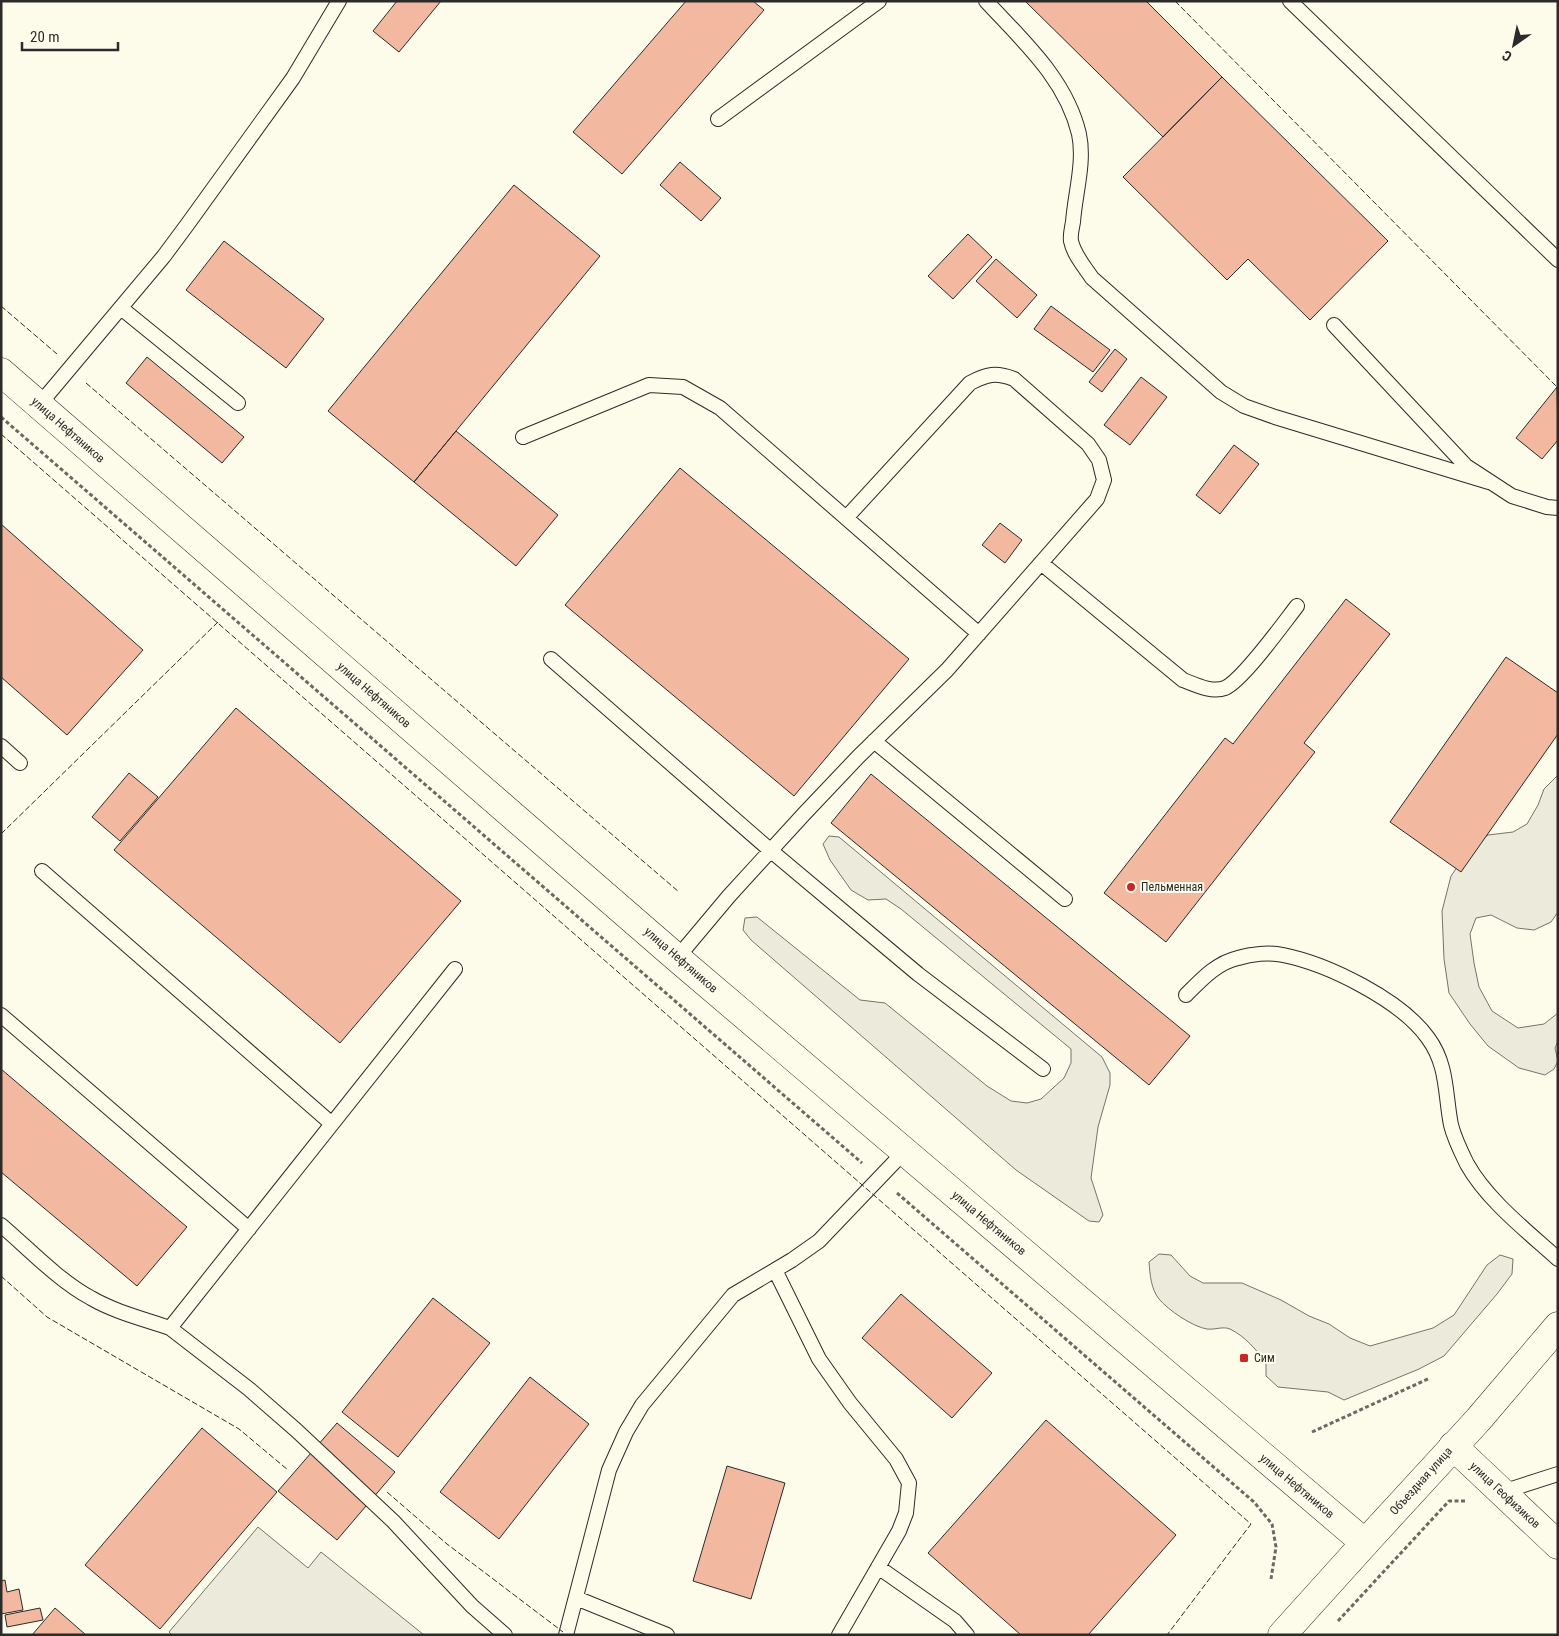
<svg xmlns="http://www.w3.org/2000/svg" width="1559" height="1636" viewBox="0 0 1559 1636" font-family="'Roboto Condensed',sans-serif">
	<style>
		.green { fill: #ecebdb; stroke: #74746e }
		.parking { fill: #eceadb; stroke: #74746e }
		.building { fill: #f2b8a0; stroke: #2b2b2b }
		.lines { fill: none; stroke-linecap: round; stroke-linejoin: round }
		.service-casing { stroke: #2b2b2b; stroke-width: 16 }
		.minor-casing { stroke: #2b2b2b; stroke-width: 29 }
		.tertiary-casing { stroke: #2b2b2b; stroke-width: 29 }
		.path { stroke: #6a6964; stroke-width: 3; stroke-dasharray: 4 2.5; stroke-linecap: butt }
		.service { stroke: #fdfbea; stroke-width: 14 }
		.minor { stroke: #fdfbea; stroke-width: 28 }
		.tertiary { stroke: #fdfbea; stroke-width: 28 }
		.fence { stroke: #2b2b2b; stroke-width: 1; stroke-dasharray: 6 2.5; stroke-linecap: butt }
		.poi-dot { fill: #c62828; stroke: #fdfbea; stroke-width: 2 }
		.labels { text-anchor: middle; stroke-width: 4; stroke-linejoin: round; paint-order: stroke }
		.street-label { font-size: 12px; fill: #2b2b2b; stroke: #fdfbea }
		.poi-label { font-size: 12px; fill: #2b2b2b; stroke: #fdfbea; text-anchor: start }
	</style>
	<rect width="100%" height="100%" fill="#fdfbea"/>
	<path class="green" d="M 1558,775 L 1558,912 L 1551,922 L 1534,930 L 1517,928 L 1491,915 L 1476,918 L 1470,934 L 1474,963 L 1479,987 L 1492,1011 L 1518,1028 L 1544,1024 L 1558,1013 L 1558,1041 L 1555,1048 L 1558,1061 L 1554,1069 L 1545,1075 L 1519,1068 L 1488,1046 L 1470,1024 L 1449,993 L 1444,959 L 1442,911 L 1451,876 L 1471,847 L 1488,835 L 1513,832 L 1527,824 L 1538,805 L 1544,789 Z
		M 829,836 L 839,837 L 1102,1057 L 1110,1073 L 1110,1085 L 1098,1127 L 1091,1178 L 1103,1215 L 1099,1222 L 1089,1221 L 1016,1170 L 751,940 L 743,930 L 745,918 L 757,917 L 860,1000 L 885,1003 L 987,1086 L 1011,1101 L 1027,1103 L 1041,1099 L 1064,1078 L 1071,1063 L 1071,1049 L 901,909 L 886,899 L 868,900 L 851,890 L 830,860 L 823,844 Z
		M 1159,1254 L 1171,1255 L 1190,1276 L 1203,1283 L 1242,1283 L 1281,1300 L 1309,1316 L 1329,1324 L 1350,1338 L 1370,1346 L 1433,1328 L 1454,1315 L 1487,1265 L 1500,1255 L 1513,1259 L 1512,1274 L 1497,1294 L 1444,1356 L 1419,1369 L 1344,1400 L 1328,1392 L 1278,1387 L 1266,1376 L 1266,1362 C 1255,1349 1246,1337 1230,1329 C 1223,1326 1215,1330 1207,1329 C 1193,1327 1168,1310 1159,1299 C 1151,1289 1150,1275 1149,1262 Z"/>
	<path class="parking" d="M 258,1527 L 308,1568 L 321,1552 L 424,1635 L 172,1635 L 169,1632 Z"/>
	<path class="building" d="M 397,1 L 441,1 L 399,52 L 373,31 Z
		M 686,1 L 753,1 L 764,10 L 622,174 L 573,132 Z
		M 1025,1 L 1146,1 L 1222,77 L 1163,137 Z
		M 1222,77 L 1388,241 L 1310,320 L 1248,259 L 1227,280 L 1123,177 Z
		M 680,162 L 721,198 L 701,221 L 660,185 Z
		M 514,185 L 600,256 L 414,482 L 328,411 Z
		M 968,234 L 992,257 L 953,299 L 928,276 Z
		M 224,241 L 324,319 L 286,368 L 186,290 Z
		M 996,259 L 1037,295 L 1017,318 L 976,281 Z
		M 1051,306 L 1110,350 L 1093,372 L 1034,329 Z
		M 1115,349 L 1127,359 L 1102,392 L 1089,382 Z
		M 147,357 L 244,437 L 222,463 L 126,383 Z
		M 1141,377 L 1167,397 L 1130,445 L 1104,425 Z
		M 1557,387 L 1558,440 L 1542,459 L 1516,438 Z
		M 456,431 L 558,515 L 516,566 L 414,482 Z
		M 1234,445 L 1259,464 L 1220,514 L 1196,495 Z
		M 680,468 L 909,659 L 794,796 L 565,605 Z
		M 1000,523 L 1022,540 L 1005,563 L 982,545 Z
		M 1,524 L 143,650 L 67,735 L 1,677 Z
		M 1346,599 L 1390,634 L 1304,743 L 1315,752 L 1166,942 L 1104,893 L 1225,738 L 1233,744 Z
		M 1506,657 L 1558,693 L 1558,734 L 1461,872 L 1390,822 Z
		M 236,708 L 461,901 L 340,1043 L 114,850 Z
		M 129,773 L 158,797 L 120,841 L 92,817 Z
		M 871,774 L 1190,1036 L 1149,1085 L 831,823 Z
		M 1,1069 L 187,1227 L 137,1286 L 1,1172 Z
		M 901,1294 L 992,1373 L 952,1418 L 862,1338 Z
		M 433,1298 L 490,1343 L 398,1457 L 342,1412 Z
		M 530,1377 L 589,1424 L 499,1539 L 440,1492 Z
		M 1046,1420 L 1176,1535 L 1088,1635 L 1021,1635 L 928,1553 Z
		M 337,1423 L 395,1472 L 337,1540 L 278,1491 Z
		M 202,1428 L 277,1492 L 160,1629 L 85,1565 Z
		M 727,1466 L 785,1483 L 751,1599 L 693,1581 Z
		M 5,1580 L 7,1592 L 19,1589 L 23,1610 L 1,1614 L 1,1581 Z
		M 40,1608 L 43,1620 L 7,1627 L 5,1615 Z
		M 55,1608 L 86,1635 L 32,1635 Z"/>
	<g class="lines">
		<g class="service-casing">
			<path id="service" d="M 986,1 C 1023,41 1066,79 1079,134 C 1085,162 1075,194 1073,222 C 1072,228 1070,235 1071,241 C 1074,255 1084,266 1092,278 L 1221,392 L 1244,406 L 1275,417 L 1489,482
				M 1290,1 L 1558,260
				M 718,119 L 879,1
				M 121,308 L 238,403
				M 1334,325 L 1466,466 L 1512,496 L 1547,507 L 1558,508
				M 39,405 L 164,256 L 187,225 L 293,78 L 339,1
				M 523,437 L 649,385 L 683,387 L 720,408 L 979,634
				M 1041,563 L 1183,680 C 1196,685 1212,693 1225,688 C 1243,680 1283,624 1297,606
				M 551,659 L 770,850 L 918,974 L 1043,1069
				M 874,741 L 1065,899
				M 1,746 L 20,763
				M 42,871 L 332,1124
				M 677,958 L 729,896 L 804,814 L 858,757 L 947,670 L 1097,499 L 1104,480 L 1099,460 L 1088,444 L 1014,379 C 996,372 987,374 970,383 L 846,518
				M 455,969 L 170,1328 L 249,1389 L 296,1430 L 393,1521 L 472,1606 L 505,1635
				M 1186,995 C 1201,980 1216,963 1238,958 C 1251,954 1269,952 1283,955 C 1328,964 1401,1000 1428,1038 C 1448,1065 1445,1095 1451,1125 C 1454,1137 1461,1152 1467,1164 C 1487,1200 1527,1231 1558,1259
				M 1,1015 L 249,1229
				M 1,1225 C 28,1248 59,1281 91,1298 C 115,1312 144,1319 170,1328
				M 775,1270 L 819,1359 L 850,1403 L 896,1459 L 909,1483 L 906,1513 L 899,1531 L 839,1635
				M 1502,1492 L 1558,1474
				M 878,1567 L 955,1621 L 967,1635
				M 576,1598 L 667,1635
				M 566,1635 L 609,1470 L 626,1432 L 642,1405 L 733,1295 L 792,1260 L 819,1241 L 905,1151"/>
		</g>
		<g class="minor-casing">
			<path id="minor" d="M 1453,1446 L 1558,1545
				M 1282,1635 L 1365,1543"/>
		</g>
		<g class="tertiary-casing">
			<path id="tertiary" d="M 1,372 L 677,958 L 1365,1543 L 1478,1420 L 1558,1326"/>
		</g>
		<path class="path" d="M 1,417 L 862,1163
			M 897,1193 L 1254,1502 L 1272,1524 L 1276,1547 L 1271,1579
			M 1312,1432 L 1430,1378
			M 1338,1621 L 1449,1501 L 1467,1501"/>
		<use href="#service" class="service"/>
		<use href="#minor" class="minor"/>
		<use href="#tertiary" class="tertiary"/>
		<path class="fence" d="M 1175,1 L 1557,387
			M 1,306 L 57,354
			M 86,383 L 679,892
			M 1,434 L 1251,1524 L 1167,1635
			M 1,834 L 218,622
			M 1,1276 L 47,1317 L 239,1429 L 288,1470
			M 387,1492 L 447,1544 L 563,1632"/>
	</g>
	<g class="poi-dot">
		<circle cx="1131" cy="887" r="5"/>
		<rect x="1239" y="1353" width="10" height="10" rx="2.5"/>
	</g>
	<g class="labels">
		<g class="street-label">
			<text transform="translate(68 430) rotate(41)" y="4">улица Нефтяников</text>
			<text transform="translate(374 695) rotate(41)" y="4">улица Нефтяников</text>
			<text transform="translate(681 960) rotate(41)" y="4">улица Нефтяников</text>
			<text transform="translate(989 1223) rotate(40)" y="4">улица Нефтяников</text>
			<text transform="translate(1421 1481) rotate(-48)" y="4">Объездная улица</text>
			<text transform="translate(1297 1486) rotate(40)" y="4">улица Нефтяников</text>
			<text transform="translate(1505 1495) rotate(43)" y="4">улица Геофизиков</text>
		</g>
		<g class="poi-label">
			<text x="1141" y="891">Пельменная</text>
			<text x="1254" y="1362">Сим</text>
		</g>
	</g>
	<rect width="1559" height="1636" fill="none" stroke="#2b2b2b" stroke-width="5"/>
	<g transform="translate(1514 45) rotate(213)" stroke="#fdfbea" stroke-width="4" paint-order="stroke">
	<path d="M0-4L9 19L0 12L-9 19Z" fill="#2b2b2b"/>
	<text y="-8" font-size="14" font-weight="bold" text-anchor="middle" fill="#2b2b2b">С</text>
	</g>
	<path d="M22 42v8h96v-8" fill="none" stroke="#2b2b2b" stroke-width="2.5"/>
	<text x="30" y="42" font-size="15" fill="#2b2b2b" stroke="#fdfbea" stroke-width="4" paint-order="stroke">20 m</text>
</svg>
